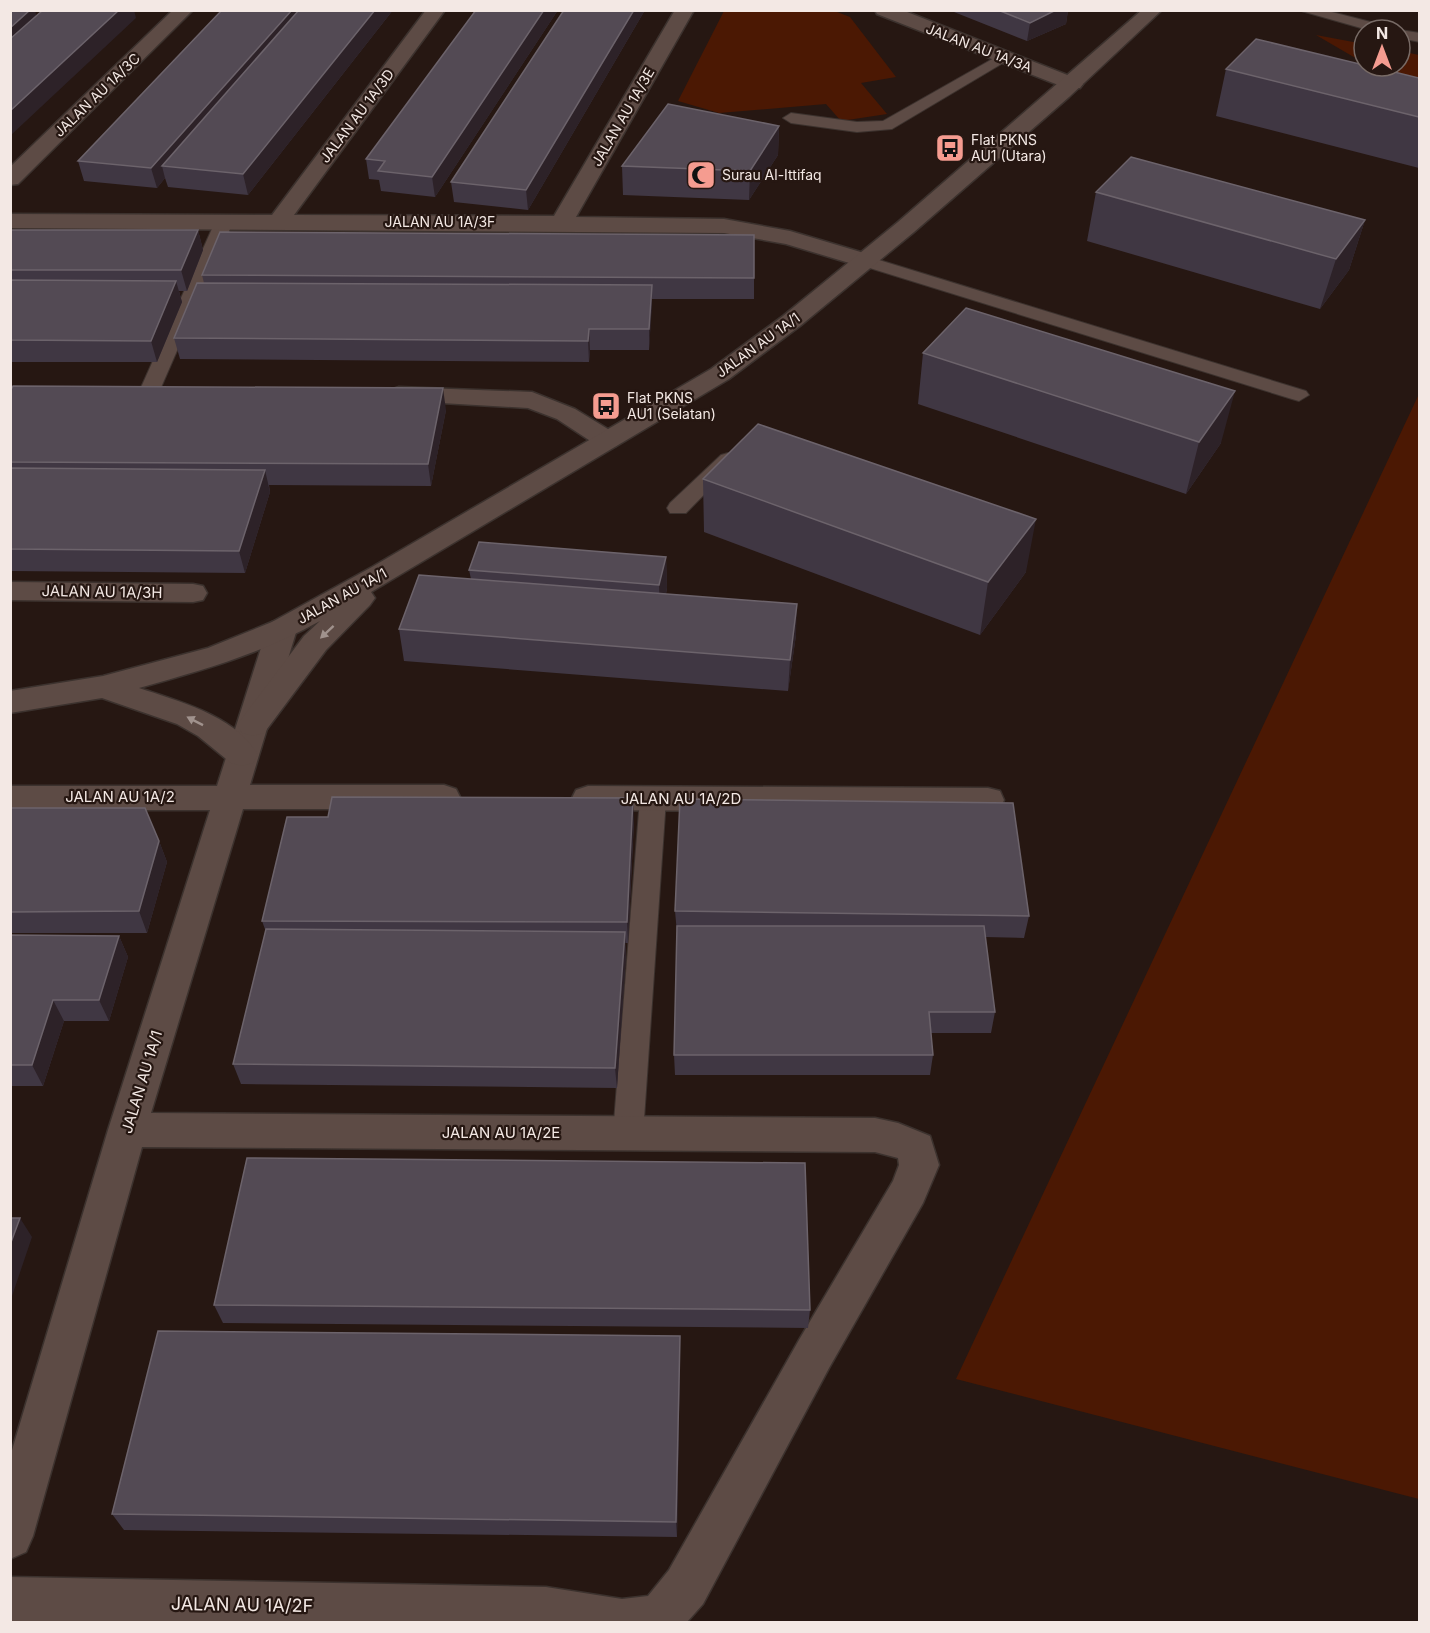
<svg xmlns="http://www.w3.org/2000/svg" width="1430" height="1633" viewBox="0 0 1430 1633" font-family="Inter,sans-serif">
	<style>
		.green { fill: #4b1803 }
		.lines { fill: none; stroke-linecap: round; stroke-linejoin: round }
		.lane-casing { stroke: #3c322e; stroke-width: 2 }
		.street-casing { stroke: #3c322e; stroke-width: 3 }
		.secondary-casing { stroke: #3c322e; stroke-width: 3 }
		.lane { fill: #5d4b45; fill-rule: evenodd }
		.street { fill: #5d4b45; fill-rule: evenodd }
		.secondary { fill: #5d4b45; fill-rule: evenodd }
		.wall { fill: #403743 }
		.shaded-wall { fill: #2d2228 }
		.building { fill: #534a54; stroke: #6c636b; stroke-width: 1.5 }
		.oneway { fill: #a0928d }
		.labels { text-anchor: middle; stroke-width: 4.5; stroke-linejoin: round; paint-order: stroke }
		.far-street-label { font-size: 14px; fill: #f3e8e4; stroke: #261712 }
		.far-poi-label { font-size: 14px; fill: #f3e8e4; stroke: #261712; text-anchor: start }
		.street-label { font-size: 15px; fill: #f3e8e4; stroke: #261712 }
		.near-street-label { font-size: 18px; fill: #f3e8e4; stroke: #261712 }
	</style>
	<rect width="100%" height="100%" fill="#261712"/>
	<path class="green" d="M 832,10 L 850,17 L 896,77 L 861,83 L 887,114 L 841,121 L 826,104 L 719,113 L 678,101 L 724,11 Z
		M 1316,35 L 1364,44 L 1364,63 Z
		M 1400,51 L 1419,55 L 1419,97 L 1368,66 L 1400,66 Z
		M 1419,394 L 1419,1499 L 956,1379 Z"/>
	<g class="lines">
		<g class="lane-casing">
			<path id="lane" d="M 1298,10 L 1324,10 L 1390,27 L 1392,30 L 1368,30 Z
				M 1398,30 L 1400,30 L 1420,33 L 1420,42 L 1400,38 Z
				M 1003,53 L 1010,57 L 1008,60 L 892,129 L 857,132 L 791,123 L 783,118 L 791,113 L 857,122 L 883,121 Z
				M 224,217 L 233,222 L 159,392 L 149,398 L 142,396 L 139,392 L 215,222 Z
				M 866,256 L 1306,391 L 1309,395 L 1299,401 L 1292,399 L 860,265 L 857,261 L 860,257 Z
				M 728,453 L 735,455 L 738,459 L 735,463 L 686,513 L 670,513 L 667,508 L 670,503 L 721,455 Z
				M 653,790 L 662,792 L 666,799 L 643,1134 L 639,1143 L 628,1147 L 617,1143 L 613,1134 L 640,799 L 644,792 Z"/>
		</g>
		<g class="street-casing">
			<path id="street" d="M 173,10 L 193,10 L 18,184 L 10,185 L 10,167 Z
				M 426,10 L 445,10 L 294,215 L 554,216 L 675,10 L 694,10 L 576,217 L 724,219 L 790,231 L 874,256 L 878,261 L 874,266 L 866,268 L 786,244 L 724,233 L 10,228 L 10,214 L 272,215 Z
				M 875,10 L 902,10 L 1080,80 L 1083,84 L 1080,88 L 1066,88 L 877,14 Z
				M 399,387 L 532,392 L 575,409 L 616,434 L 620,440 L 616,446 L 607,448 L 598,446 L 557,419 L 528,408 L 390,400 L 386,395 L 390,390 Z
				M 10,582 L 193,584 L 203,586 L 207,593 L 203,600 L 193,602 L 10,600 Z
				M 282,619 L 292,622 L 297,629 L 250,785 L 444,785 L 456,789 L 460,797 L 456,805 L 444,809 L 243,809 L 151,1113 L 875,1118 L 898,1123 L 930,1136 L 939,1165 L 923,1203 L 829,1368 L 703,1604 L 687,1622 L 10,1622 L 10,1577 L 546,1587 L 622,1599 L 648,1596 L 669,1570 L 799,1340 L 893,1181 L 899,1165 L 898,1158 L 875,1152 L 142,1147 L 33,1536 L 26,1552 L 10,1559 L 10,1457 L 108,1130 L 210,810 L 10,810 L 10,786 L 217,786 L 267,629 L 272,622 Z
				M 588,786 L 988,788 L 1000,791 L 1004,800 L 1000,809 L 988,812 L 588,810 L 576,806 L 572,798 L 576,790 Z"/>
		</g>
		<g class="secondary-casing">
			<path id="secondary" d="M 1142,10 L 1162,10 L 1069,97 L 914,232 L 800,326 L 729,379 L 371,592 L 375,598 L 370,605 L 326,650 L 264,733 L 253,736 L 242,733 L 237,725 L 304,636 L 320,621 C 261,654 203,670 139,688 C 178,701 236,716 258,755 L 253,763 L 242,766 L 231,763 L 198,736 L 177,724 L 102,698 L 10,713 L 10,691 L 103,676 L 208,648 L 272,622 L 372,567 L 711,369 L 783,316 L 898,222 Z"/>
		</g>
		<use href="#lane" class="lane"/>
		<use href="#street" class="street"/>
		<use href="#secondary" class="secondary"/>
	</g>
	<path class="wall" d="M 222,10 L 393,10 L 248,195 L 168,187 L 165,178 L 157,188 L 84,181 L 78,161 Z
		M 558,10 L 435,197 L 381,191 L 379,180 L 369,179 L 366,159 Z
		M 564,10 L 645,10 L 528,210 L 454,202 L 451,182 Z
		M 949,10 L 1068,10 L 1066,24 L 1027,41 Z
		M 1226,69 L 1419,78 L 1419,168 L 1216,116 Z
		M 779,126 L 778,155 L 749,200 L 623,195 L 622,166 Z
		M 1096,192 L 1365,220 L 1349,270 L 1320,309 L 1087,241 Z
		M 10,230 L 198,230 L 203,250 L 187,291 L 179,291 L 182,302 L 157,362 L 10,362 Z
		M 202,275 L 754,278 L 754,299 L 652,299 L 649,350 L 590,350 L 589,362 L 180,359 L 174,338 L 204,283 Z
		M 923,353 L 1221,443 L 1186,494 L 918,404 Z
		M 10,391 L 446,410 L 431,486 L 269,485 L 270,492 L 245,573 L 10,571 Z
		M 703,479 L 1026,572 L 980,635 L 704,532 Z
		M 666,557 L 667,588 L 666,594 L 796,635 L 788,691 L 404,661 L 399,629 L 471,579 L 469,570 Z
		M 10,808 L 159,841 L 167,862 L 147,933 L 10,933 Z
		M 634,820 L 628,943 L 625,943 L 626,954 L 617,1088 L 241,1084 L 233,1064 L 266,932 L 262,921 Z
		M 675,911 L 1029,916 L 1024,938 L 985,937 L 995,1012 L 991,1033 L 931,1033 L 933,1055 L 930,1075 L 675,1075 L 674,1055 L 677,933 Z
		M 10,935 L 119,936 L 128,957 L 109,1021 L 64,1021 L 43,1086 L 10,1086 Z
		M 214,1305 L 810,1310 L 808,1328 L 223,1323 Z
		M 680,1336 L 680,1354 L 677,1537 L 124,1530 L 112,1514 Z"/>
	<path class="shaded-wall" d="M 30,10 L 35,10 L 39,26 L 10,52 L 10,28 Z
		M 119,10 L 134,10 L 136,18 L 10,136 L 10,111 Z
		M 292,10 L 304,10 L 162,166 L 165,178 L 157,188 L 151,168 Z
		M 375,10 L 393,10 L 248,195 L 243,174 Z
		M 544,10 L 558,10 L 435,197 L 432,177 Z
		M 634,10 L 645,10 L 528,210 L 526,190 Z
		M 1056,10 L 1068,10 L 1066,24 L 1027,41 L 1030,23 Z
		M 779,126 L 778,155 L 749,200 L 750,171 Z
		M 1365,220 L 1349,270 L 1320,309 L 1336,259 Z
		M 198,230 L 203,250 L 187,291 L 181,270 Z
		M 176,281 L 182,302 L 157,362 L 151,341 Z
		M 652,285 L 652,306 L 649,350 L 649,329 Z
		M 589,329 L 590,350 L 589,362 L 588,341 Z
		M 443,388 L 446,410 L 431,486 L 428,464 Z
		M 1235,391 L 1221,443 L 1186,494 L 1199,442 Z
		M 265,470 L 270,492 L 245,573 L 239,551 Z
		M 1036,519 L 1026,572 L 980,635 L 988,582 Z
		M 666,557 L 667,588 L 660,617 L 659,585 Z
		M 797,604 L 796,635 L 788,691 L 790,660 Z
		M 633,798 L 634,820 L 628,943 L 627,922 Z
		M 159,841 L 167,862 L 147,933 L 139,911 Z
		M 625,932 L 626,954 L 617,1088 L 615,1068 Z
		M 119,936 L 128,957 L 109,1021 L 99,1000 Z
		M 53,1000 L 64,1021 L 43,1086 L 32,1065 Z
		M 20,1218 L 32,1237 L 10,1302 L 10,1245 Z
		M 680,1336 L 680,1354 L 677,1537 L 676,1522 Z"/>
	<path class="building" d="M 10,10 L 30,10 L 10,28 Z
		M 43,10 L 119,10 L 10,111 L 10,39 Z
		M 222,10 L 292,10 L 151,168 L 78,161 Z
		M 299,10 L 375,10 L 243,174 L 162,166 Z
		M 476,10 L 544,10 L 432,177 L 378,171 L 385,161 L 366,159 Z
		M 564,10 L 634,10 L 526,190 L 451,182 Z
		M 998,10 L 1056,10 L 1030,23 Z
		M 1256,39 L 1364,65 L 1364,66 L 1370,66 L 1419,78 L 1419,117 L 1226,69 Z
		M 668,104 L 779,126 L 750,171 L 622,166 Z
		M 1131,157 L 1365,220 L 1336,259 L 1096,192 Z
		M 10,230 L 198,230 L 181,270 L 10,270 Z
		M 220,232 L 754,235 L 754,278 L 202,275 Z
		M 10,280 L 176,281 L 151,341 L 10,340 Z
		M 197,283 L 652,285 L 649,329 L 589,329 L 588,341 L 174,338 Z
		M 966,308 L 1235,391 L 1199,442 L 923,353 Z
		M 13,386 L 443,388 L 428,464 L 10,462 L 10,391 Z
		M 758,424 L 1036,519 L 988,582 L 703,479 Z
		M 10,468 L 265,470 L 239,551 L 10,549 Z
		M 479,542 L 666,557 L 659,585 L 469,570 Z
		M 419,575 L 797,604 L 790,660 L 399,629 Z
		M 332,797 L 633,798 L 627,922 L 262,921 L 287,817 L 328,817 Z
		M 680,799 L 1013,803 L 1029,916 L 675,911 Z
		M 10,808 L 145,808 L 159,841 L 139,911 L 10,912 Z
		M 677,926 L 984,926 L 995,1012 L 929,1012 L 933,1055 L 674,1055 Z
		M 266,929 L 625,932 L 615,1068 L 233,1064 Z
		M 10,935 L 119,936 L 99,1000 L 53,1000 L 32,1065 L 10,1065 Z
		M 247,1158 L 805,1163 L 810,1310 L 214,1305 Z
		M 10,1218 L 20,1218 L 10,1245 Z
		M 158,1331 L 680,1336 L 676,1522 L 112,1514 Z"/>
	<defs><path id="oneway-solid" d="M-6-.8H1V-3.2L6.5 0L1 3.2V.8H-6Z" transform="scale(1.5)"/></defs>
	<g class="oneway">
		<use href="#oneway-solid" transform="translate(327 632) rotate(137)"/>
		<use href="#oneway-solid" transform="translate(195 721) rotate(-153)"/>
	</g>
	<defs>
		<g id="bus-square" transform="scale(1.5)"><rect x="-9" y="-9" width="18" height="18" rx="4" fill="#f59c90" stroke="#261712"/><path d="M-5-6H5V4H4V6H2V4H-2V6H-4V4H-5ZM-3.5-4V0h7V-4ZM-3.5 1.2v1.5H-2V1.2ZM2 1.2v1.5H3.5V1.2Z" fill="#111"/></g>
		<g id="mosque-square" transform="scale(1.5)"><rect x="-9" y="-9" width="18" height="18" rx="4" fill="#f59c90" stroke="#261712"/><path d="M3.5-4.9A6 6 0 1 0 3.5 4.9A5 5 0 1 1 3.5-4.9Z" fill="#111"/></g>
	</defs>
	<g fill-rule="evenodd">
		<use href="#bus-square" x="950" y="148"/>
		<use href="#mosque-square" x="701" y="175"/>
		<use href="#bus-square" x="606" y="406"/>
	</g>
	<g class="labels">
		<g class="far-street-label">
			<text transform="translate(979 48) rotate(21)" y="5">JALAN AU 1A/3A</text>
			<text transform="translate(97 95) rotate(-44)" y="5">JALAN AU 1A/3C</text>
			<text transform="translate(357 116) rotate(-53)" y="5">JALAN AU 1A/3D</text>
			<text transform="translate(623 117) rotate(-60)" y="5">JALAN AU 1A/3E</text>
			<text x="440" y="227">JALAN AU 1A/3F</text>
			<text transform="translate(758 345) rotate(-36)" y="5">JALAN AU 1A/1</text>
			<text transform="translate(342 596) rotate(-29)" y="5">JALAN AU 1A/1</text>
		</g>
		<g class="far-poi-label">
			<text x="971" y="145">Flat PKNS<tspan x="971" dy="16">AU1 (Utara)</tspan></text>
			<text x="722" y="180">Surau Al-Ittifaq</text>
			<text x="627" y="403">Flat PKNS<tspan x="627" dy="16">AU1 (Selatan)</tspan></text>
		</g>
		<g class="street-label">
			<text transform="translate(102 592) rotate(1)" y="5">JALAN AU 1A/3H</text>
			<text x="120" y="802">JALAN AU 1A/2</text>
			<text x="681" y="804">JALAN AU 1A/2D</text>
			<text transform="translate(142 1082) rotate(-73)" y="5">JALAN AU 1A/1</text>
			<text x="501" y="1138">JALAN AU 1A/2E</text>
		</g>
		<g class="near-street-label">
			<text transform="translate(242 1605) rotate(1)" y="6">JALAN AU 1A/2F</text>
		</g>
	</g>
	<rect width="1430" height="1633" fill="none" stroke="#f3e8e4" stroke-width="24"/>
	<g transform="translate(1382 48)"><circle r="28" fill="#261712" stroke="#786b66" stroke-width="1.5"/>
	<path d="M0-4.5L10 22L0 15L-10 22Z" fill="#f59c90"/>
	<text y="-9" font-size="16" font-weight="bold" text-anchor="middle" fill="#f3e8e4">N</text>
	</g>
</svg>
